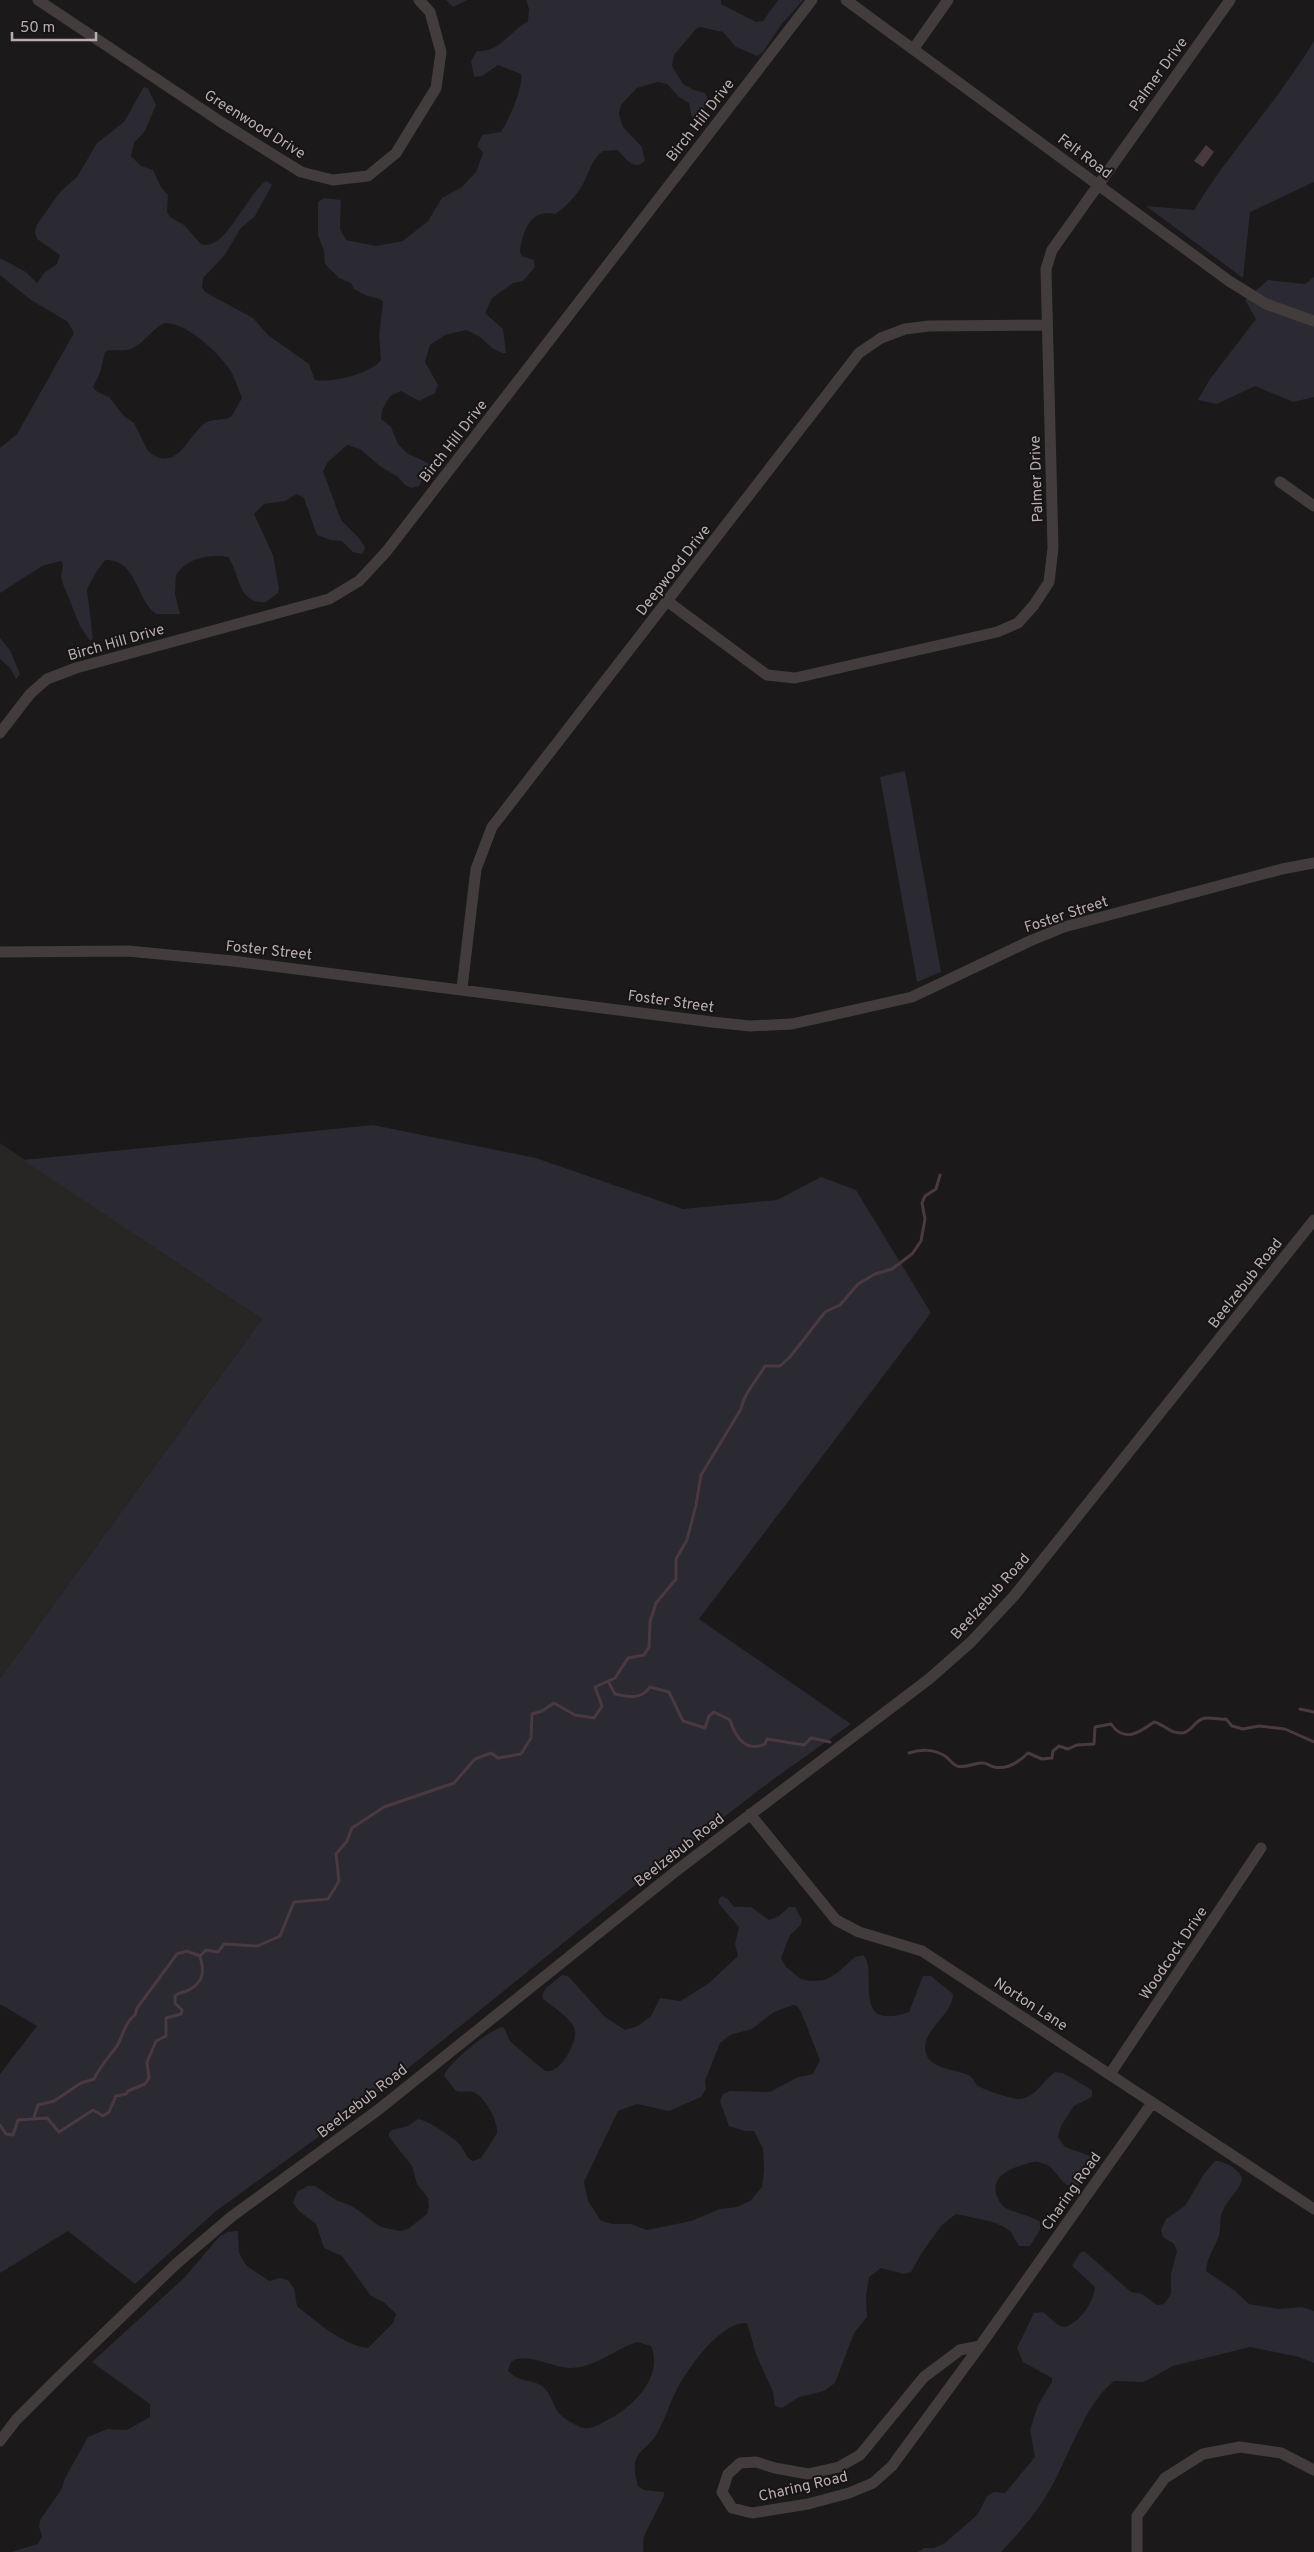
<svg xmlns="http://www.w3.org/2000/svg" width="1314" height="2552" viewBox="0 0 1314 2552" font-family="Overpass,sans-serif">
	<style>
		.built { fill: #282525 }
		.green { fill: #2b2932; fill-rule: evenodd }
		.water { fill: #4a3941 }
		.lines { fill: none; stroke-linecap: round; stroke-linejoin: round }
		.stream { stroke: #4a3941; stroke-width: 3 }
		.minor { stroke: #423c3d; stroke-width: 11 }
		.labels { text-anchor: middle; stroke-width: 4; stroke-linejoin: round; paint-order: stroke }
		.street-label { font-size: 15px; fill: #baadb0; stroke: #161414 }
	</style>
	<rect width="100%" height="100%" fill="#1b1919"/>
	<path class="built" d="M 0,1143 L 262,1319 L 0,1678 Z"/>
	<path class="green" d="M 446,0 L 467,0 L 453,7 Z
		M 526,0 L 721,0 L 721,4 L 756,22 L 763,21 L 778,0 L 803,0 L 781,25 L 763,52 L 757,56 L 736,47 L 723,32 L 700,27 L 696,29 L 674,55 L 672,66 L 683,84 L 694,90 L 705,93 L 709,101 L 696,120 L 692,119 L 689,103 L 679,97 L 667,84 L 658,82 L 637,88 L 621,105 L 619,114 L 623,127 L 642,147 L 645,161 C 633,172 625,157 617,150 L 603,151 C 591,160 590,171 583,184 C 577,195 565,208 555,214 C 531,208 522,232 520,252 L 522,256 L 534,260 L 535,267 L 523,281 L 513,283 L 492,298 L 485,313 L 503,329 L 506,353 L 502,353 L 492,348 L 480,337 L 466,330 L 445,335 L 430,345 L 425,362 L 438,385 L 435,393 L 419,401 L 401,391 L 390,396 L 382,410 L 381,419 L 391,427 L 398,444 L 407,453 L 430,464 L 419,486 L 411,488 L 405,485 L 398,477 L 381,467 L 360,449 L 347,445 L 328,462 L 323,471 L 341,520 L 359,538 L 365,547 L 364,551 L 362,554 L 353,552 L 342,541 L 331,540 L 317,535 L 304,498 L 297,494 L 285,501 L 264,504 L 254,514 L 273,555 L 279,589 L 278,593 L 266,602 C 237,605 240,572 228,557 C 209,554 187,558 176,575 L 175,594 L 180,614 L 157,614 C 136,602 138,560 106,560 C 102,562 89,584 87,590 L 93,638 L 90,641 L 80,626 L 63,584 L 61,577 L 63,564 L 61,561 L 42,566 L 0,593 L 0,448 L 17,434 L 74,333 L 68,322 L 31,300 L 0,275 L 0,258 L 26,272 L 37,283 L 44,273 L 57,264 L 60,255 L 37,239 L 35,233 L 36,226 L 60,192 L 77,177 L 97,143 L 124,122 L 142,90 L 144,87 L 148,88 L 156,105 L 145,131 L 134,143 L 131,156 L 141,166 L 153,170 L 161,187 L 168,195 L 167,212 L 170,217 L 184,225 L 201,244 C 225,253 248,192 266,181 L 272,185 L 255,216 L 241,228 L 224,256 L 203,278 L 202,287 L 205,292 L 253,318 L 268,335 L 309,364 L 315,380 C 332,383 370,374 381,360 L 379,335 L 383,302 L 380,299 L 367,296 L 354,289 L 351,283 L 339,278 L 325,264 L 324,251 L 318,235 L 318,202 L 324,198 L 341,200 L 340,229 L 346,240 L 376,246 L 403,241 L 428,221 L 442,198 L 462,187 L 476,172 L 483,153 L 477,146 L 482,135 L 501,132 C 508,122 524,86 521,74 L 498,65 L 482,76 L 474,77 L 471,61 L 477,51 C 499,53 510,31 528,21 L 529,9 ZM 165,323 C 187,323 218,352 230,370 C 235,378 238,389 242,398 L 231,417 C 223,421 213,418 205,423 C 188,435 177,475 148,451 L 134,423 L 124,416 L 109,397 L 96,391 L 93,387 L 100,373 L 105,352 C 114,348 123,353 133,348 C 145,342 152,329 165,323 Z
		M 1314,41 L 1314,182 L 1250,212 L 1243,278 L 1146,206 L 1194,210 C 1230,151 1278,101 1314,41 Z
		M 1314,277 L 1314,397 L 1293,402 L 1255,386 L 1217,404 L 1198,400 L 1210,379 L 1256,319 L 1245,300 L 1268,280 L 1305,284 Z
		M 0,638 L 10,650 L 20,674 L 16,679 L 10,668 L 0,659 Z
		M 905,771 L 941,972 L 917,982 L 880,777 Z
		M 373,1125 L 536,1158 L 683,1209 L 777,1200 L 821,1177 L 856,1190 L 931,1313 L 699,1619 L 851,1724 L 771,1781 L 629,1890 L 360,2107 L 216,2211 L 135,2284 L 68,2231 L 0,2273 L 0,2074 L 37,2026 L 0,2004 L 0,1678 L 262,1319 L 23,1160 Z
		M 722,1896 L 728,1899 L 734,1907 L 751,1907 L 769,1920 L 779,1916 L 789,1907 L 795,1907 L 802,1920 L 801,1925 L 790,1935 L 781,1958 L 786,1967 L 801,1979 L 810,1981 L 825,1980 L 837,1973 L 855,1957 L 863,1955 C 880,1970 848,2033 909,2012 L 923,1976 L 931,1976 L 953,1994 C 953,2014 926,2027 925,2047 C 925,2071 957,2068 970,2076 C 974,2079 974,2082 977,2085 C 980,2089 1015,2100 1020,2099 C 1036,2097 1043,2081 1055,2072 L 1063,2073 L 1092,2090 L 1092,2097 L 1074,2106 L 1061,2126 L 1058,2137 L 1065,2147 L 1093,2157 L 1093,2168 L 1078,2186 L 1067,2185 C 1058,2179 1054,2166 1042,2163 C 1034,2160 1030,2163 1023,2165 C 1002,2171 986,2182 1002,2205 C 1007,2212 1032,2215 1040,2222 L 1040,2230 L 1030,2246 L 1019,2246 L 1011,2232 L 1004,2227 L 993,2222 L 956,2214 L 942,2225 L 923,2251 L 911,2272 L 904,2274 L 881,2268 L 869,2277 L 866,2296 L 867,2317 L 854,2333 L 835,2383 L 824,2391 L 799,2397 L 782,2408 L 775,2406 L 773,2392 L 756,2354 L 747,2323 C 721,2321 688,2368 677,2389 C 669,2404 665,2421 656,2435 C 651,2444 640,2450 636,2459 C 633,2468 636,2477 638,2486 L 644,2490 L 664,2492 L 664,2496 L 644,2536 L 643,2552 L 11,2552 L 38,2544 L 42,2536 L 39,2527 L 40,2520 L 61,2490 L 65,2478 L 88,2437 L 107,2429 L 127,2430 L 150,2417 L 150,2404 L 92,2362 L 184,2278 L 219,2237 L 227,2232 L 238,2231 L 239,2252 L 242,2259 L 247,2266 L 269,2281 L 280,2278 L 288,2280 L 294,2288 L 297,2306 C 315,2321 345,2346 368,2348 L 393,2323 L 396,2314 L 385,2303 L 370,2295 L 342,2256 L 324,2248 L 316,2224 L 299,2211 L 293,2203 L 297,2192 L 307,2186 L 315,2186 L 336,2200 L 352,2206 L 381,2227 L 400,2231 L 408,2229 L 427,2214 L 429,2207 L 428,2198 L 417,2184 L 412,2166 L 389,2137 L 389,2133 L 392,2130 L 408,2126 L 418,2119 C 427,2120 455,2138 461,2146 C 465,2152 466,2158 473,2161 L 481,2158 L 497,2133 C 498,2120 485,2097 473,2092 C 467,2090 462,2093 456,2091 L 444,2076 C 448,2063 490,2029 503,2027 C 507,2031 507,2036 510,2041 C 513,2044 543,2070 546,2071 C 561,2074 580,2038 574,2027 C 568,2016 553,2007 543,1999 L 542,1995 L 546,1988 L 562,1975 L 568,1976 L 605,2017 L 625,2030 L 638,2026 L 651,2016 L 660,1998 L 680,2001 L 684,1999 L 709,1983 L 738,1956 L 735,1944 L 739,1927 L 719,1904 L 718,1900 ZM 793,2005 L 797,2006 L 801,2012 L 820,2060 L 813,2074 L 798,2077 L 770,2092 L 730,2091 L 723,2094 L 720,2101 L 729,2126 L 745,2131 L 754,2131 L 763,2149 L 764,2171 L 762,2187 L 750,2201 L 737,2207 L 720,2209 L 691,2221 L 647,2230 L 631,2224 L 613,2224 L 601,2221 L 588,2201 L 584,2182 L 618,2111 L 637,2104 L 669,2111 L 701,2097 L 706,2089 L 705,2081 L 720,2043 L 730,2035 L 752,2029 L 774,2012 ZM 637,2342 L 651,2346 C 664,2376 633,2407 609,2419 C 600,2424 591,2431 580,2427 C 574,2424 562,2418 558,2412 C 552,2403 551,2393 542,2386 C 532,2379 516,2382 508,2370 L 511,2362 C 525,2352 552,2367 568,2368 C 594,2369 613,2350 637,2342 Z
		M 1215,2161 C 1225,2161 1239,2169 1242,2178 C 1241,2189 1229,2198 1224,2208 C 1218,2220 1222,2225 1219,2235 C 1215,2248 1207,2256 1206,2271 L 1235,2291 L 1249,2304 L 1279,2309 L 1302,2307 L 1314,2311 L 1314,2363 L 1299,2357 L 1250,2347 L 1173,2366 L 1144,2382 L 1114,2381 C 1086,2403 1069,2455 1052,2486 C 1039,2510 1020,2532 1001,2552 L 918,2552 L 924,2548 L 934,2548 L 945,2543 L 978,2514 L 987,2496 L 994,2492 L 1005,2493 L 1035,2457 L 1030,2430 L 1038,2405 L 1052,2382 L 1052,2378 L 1023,2362 L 1017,2348 L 1034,2313 L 1043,2312 L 1058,2325 L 1065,2327 C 1079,2323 1094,2302 1095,2287 L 1072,2266 L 1080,2253 L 1084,2251 L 1131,2292 L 1142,2294 L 1157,2305 L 1164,2304 L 1171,2294 L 1171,2274 L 1177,2251 L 1174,2244 L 1163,2237 L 1161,2230 L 1166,2219 L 1185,2206 L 1204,2174 Z"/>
	<path class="water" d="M 1206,145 L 1214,152 L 1203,167 L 1194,161 Z"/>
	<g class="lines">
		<path class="stream" d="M 608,1681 L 615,1694 C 629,1697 641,1700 650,1687 L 669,1692 L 683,1721 L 705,1728 L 709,1716 L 714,1712 L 730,1720 C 735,1736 745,1753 765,1744 L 767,1739 L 804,1745 L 811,1738 L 830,1742
			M 1300,1709 L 1314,1712
			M 909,1753 C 920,1749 934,1749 945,1756 C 950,1759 951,1764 957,1766 C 967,1769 974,1762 983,1763 C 987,1763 990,1766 994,1767 C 1008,1770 1019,1762 1028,1753 L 1042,1759 L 1052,1758 L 1053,1751 L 1059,1746 L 1068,1749 L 1077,1745 L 1094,1744 L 1095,1727 L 1111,1724 C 1124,1743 1139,1733 1154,1722 C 1166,1725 1169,1734 1183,1733 C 1191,1732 1194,1722 1202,1719 C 1208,1716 1218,1720 1226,1719 L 1232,1726 L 1243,1729 L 1259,1726 L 1285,1729 L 1314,1742
			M 200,1956 L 206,1950 L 218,1952 L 224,1944 L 258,1946 L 280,1936 L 294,1902 L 328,1899 L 339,1881 L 336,1854 L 347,1841 L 352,1828 L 384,1807 L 454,1783 L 475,1759 L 491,1753 L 498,1758 L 521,1754 L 531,1738 L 532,1714 L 542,1711 L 554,1703 L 575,1715 L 594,1718 L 602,1706 L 595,1687 L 615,1678 L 628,1658 L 644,1655 L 649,1647 L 650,1622 L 656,1603 L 676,1579 L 676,1559 L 687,1540 L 696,1505 L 701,1475 L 741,1409 C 744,1393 757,1380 765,1366 L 780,1366 L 790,1357 L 825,1312 L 840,1305 L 858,1284 L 875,1274 L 892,1269 L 912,1254 L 921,1241 L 925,1219 L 922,1203 L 925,1196 L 936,1189 L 940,1175
			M 34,2117 L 38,2105 L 54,2101 L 81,2083 L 94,2079 C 100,2066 109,2057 117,2046 C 123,2036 125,2022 135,2015 L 137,2008 L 177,1954 L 187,1951 L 200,1956
			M 0,2125 L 6,2134 L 13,2135 L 18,2120 L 47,2118 L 59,2132 L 93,2110 L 103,2116 L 109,2112 L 116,2096 L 126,2094 L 128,2091 L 145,2084 L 149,2078 L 147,2062 L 156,2041 L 166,2036 L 166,2018 L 181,2014 L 182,2010 L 175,2003 L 175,1996 C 180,1991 184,1993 189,1990 C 205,1981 204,1971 200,1956"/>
		<path class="minor" d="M 38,0 L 221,122 L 301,172 L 333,180 L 368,176 L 396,153 L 436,88 L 441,52 L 430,12 L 419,0
			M 846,0 L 1229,281 L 1266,304 L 1314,321
			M 914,48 L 948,0
			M 1280,482 L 1314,506
			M 667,601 L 767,675 L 795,678 L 997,632 L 1018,623 L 1034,605 L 1049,582 L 1053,548 L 1046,269 L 1052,250 L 1230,0
			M 0,733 L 30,694 L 47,679 L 76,668 L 329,599 L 359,581 L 386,552 L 812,0
			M 0,952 L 128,951 L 233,961 L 712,1022 L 750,1026 L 792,1024 L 912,997 L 1030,941 L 1064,927 L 1282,869 L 1314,863
			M 462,988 L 476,869 L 492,827 L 859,353 L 881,338 L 905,329 L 929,326 L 1047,325
			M 750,1814 L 836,1920 L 859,1932 L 922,1951 L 1314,2209
			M 1110,2074 L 1261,1848
			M 980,2346 L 892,2466 L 873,2483 L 849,2493 L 808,2504 L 752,2513 L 732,2508 L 722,2492 L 728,2474 L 740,2463 L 756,2462 L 775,2468 L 808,2474 L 839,2467 L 860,2455 L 924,2377 L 960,2350 Z
			M 980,2346 L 1152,2103
			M 0,2441 L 16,2420 L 60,2376 L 176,2264 L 231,2217 L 378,2110 L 676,1871 L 929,1679 L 971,1642 L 1014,1596 L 1314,1220
			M 1137,2552 L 1137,2516 L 1165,2478 L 1203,2454 L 1240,2447 L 1281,2453 L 1314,2470"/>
	</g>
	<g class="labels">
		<g class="street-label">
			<text transform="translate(1158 74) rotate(-54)" y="5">Palmer Drive</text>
			<text transform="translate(700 120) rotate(-52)" y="5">Birch Hill Drive</text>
			<text transform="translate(255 124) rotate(32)" y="5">Greenwood Drive</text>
			<text transform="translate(1085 156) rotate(37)" y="5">Felt Road</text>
			<text transform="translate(453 441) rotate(-52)" y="5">Birch Hill Drive</text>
			<text transform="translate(1036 479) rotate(-92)" y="5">Palmer Drive</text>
			<text transform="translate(673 570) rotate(-52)" y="5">Deepwood Drive</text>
			<text transform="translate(116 642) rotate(-16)" y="5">Birch Hill Drive</text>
			<text transform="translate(1066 914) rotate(-18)" y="5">Foster Street</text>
			<text transform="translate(269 950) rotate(6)" y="5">Foster Street</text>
			<text transform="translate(671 1001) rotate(8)" y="5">Foster Street</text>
			<text transform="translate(1245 1283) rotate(-52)" y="5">Beelzebub Road</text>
			<text transform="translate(990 1596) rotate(-48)" y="5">Beelzebub Road</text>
			<text transform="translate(679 1850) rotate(-38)" y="5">Beelzebub Road</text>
			<text transform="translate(1173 1953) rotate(-56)" y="5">Woodcock Drive</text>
			<text transform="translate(1031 2004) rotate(33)" y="5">Norton Lane</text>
			<text transform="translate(362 2101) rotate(-38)" y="5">Beelzebub Road</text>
			<text transform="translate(1071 2191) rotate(-55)" y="5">Charing Road</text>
			<text transform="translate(803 2486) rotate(-13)" y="5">Charing Road</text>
		</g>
	</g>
	<path d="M12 32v8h84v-8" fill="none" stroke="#baadb0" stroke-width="2.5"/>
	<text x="20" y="32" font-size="15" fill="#baadb0" stroke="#161414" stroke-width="4" paint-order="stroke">50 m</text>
</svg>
